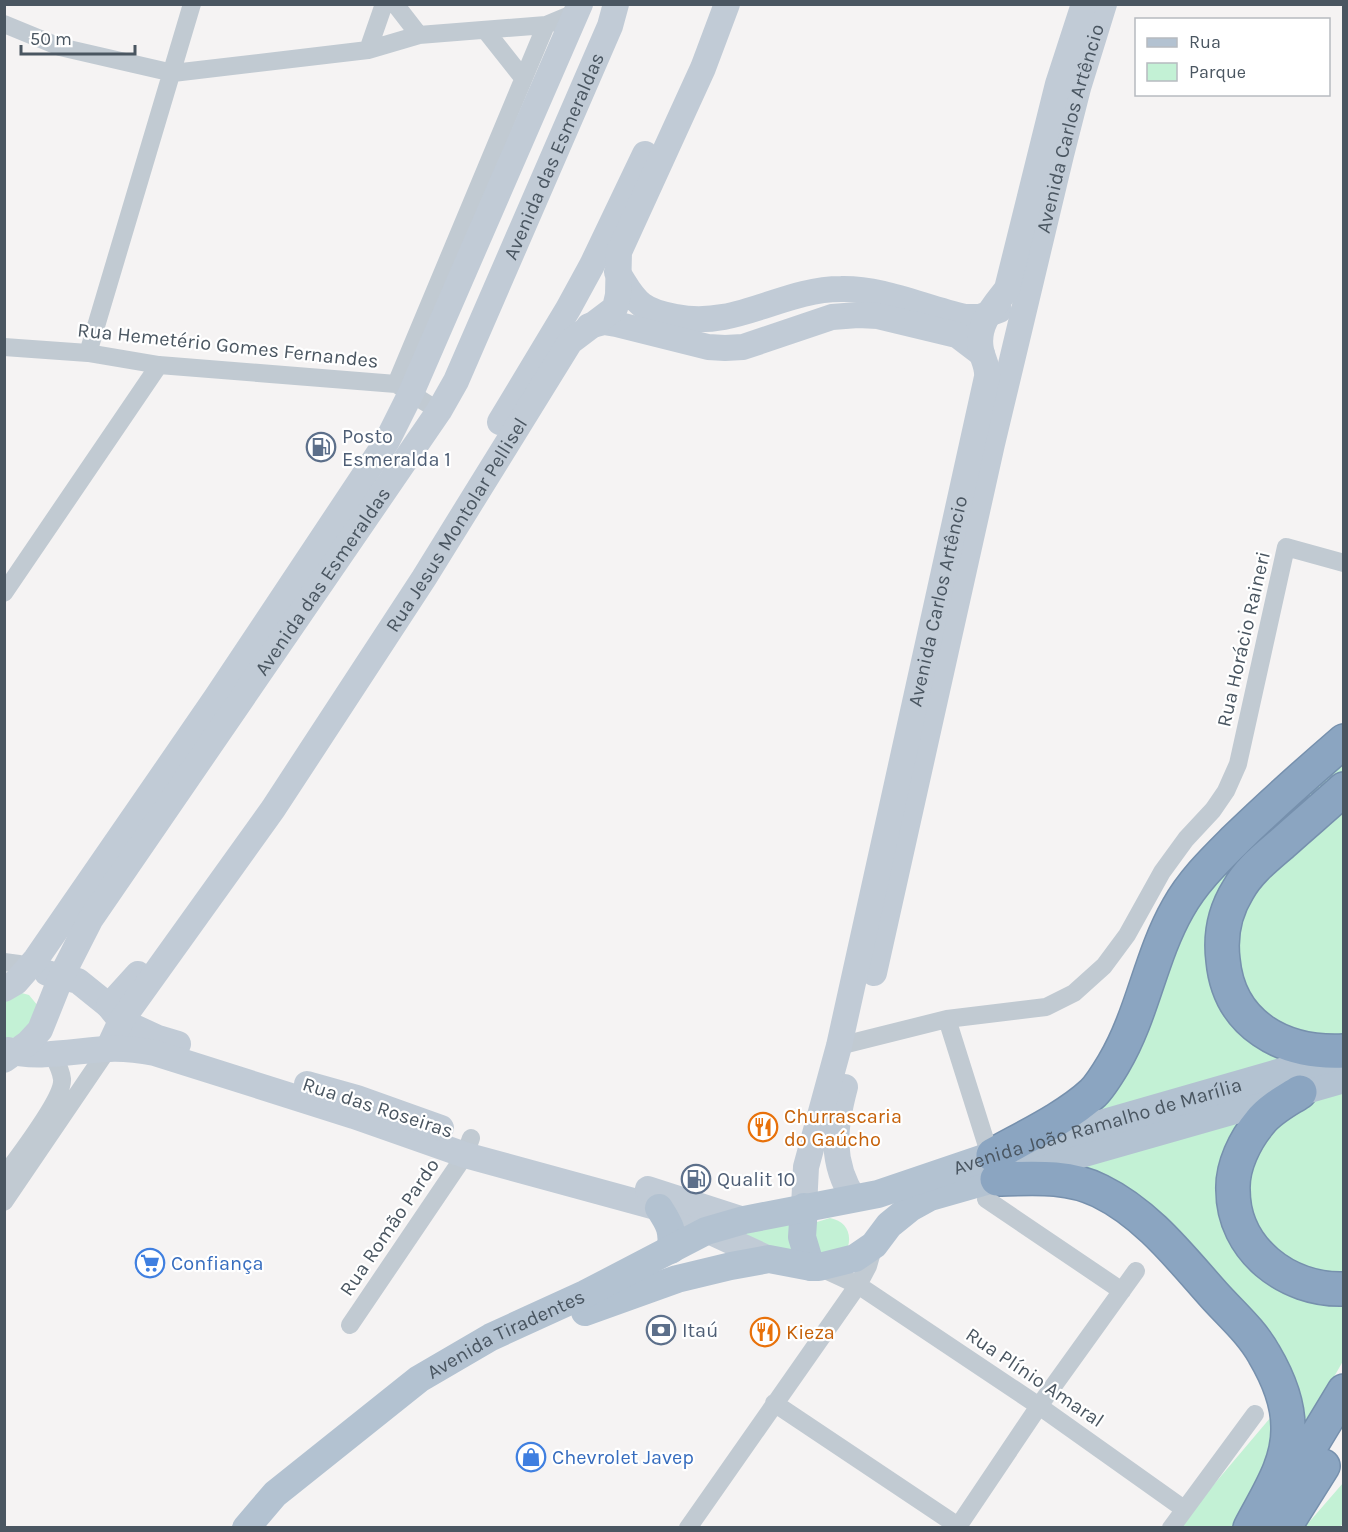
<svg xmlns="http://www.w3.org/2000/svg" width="1348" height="1532" viewBox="0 0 1348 1532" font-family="Karla,sans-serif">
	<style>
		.green { fill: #c3f1d5 }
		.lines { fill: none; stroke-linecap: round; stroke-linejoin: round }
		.highway-casing { stroke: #7690ad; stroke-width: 36 }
		.street { stroke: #c1cad2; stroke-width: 18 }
		.secondary { stroke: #c1cbd6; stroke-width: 26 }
		.primary { stroke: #b3c2d1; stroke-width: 28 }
		.highway { stroke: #8ba5c1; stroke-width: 33 }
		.labels { text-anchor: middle; stroke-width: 4.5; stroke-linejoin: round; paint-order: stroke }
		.street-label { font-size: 20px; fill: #4a5661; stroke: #fff }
		.service-label { font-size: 20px; fill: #4e5e75; stroke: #fff; text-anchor: start }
		.food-label { font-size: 20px; fill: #c56008; stroke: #fff; text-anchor: start }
		.shop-label { font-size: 20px; fill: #366cbe; stroke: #fff; text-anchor: start }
	</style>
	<rect width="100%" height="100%" fill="#f5f3f3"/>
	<path class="green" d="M 1343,748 L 1343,782 L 1260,855 L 1220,978 L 1309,1056 L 1038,1135 L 1075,1113 L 1177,919 Z
		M 1343,793 L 1343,1045 L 1286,1039 L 1228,978 L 1252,877 Z
		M 18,992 L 29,995 L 38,1006 L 26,1034 L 5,1040 L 5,999 Z
		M 1343,1088 L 1343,1283 L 1297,1275 L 1243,1220 L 1255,1138 L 1268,1121 Z
		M 1259,1113 L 1232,1224 L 1343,1296 L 1343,1361 L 1291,1453 L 1291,1408 L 1156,1224 L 1049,1172 Z
		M 830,1218 C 845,1221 852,1232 848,1247 L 820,1257 L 809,1234 L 817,1222 Z
		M 794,1219 L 800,1260 L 731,1236 Z
		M 1281,1405 L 1283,1424 L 1238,1527 L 1180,1528 L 1194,1508 Z
		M 1343,1483 L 1343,1523 L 1340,1527 L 1304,1528 Z"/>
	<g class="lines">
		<g class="highway-casing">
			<path id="highway" d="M 1344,789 C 1324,807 1304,824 1285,841 C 1268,856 1249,870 1238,890 C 1225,911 1220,936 1223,960 C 1229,1025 1283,1054 1344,1051
				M 1300,1092 C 1286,1101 1270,1109 1260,1122 C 1245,1140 1232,1166 1233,1190 C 1233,1249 1287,1291 1344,1289
				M 993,1155 C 1025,1137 1066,1118 1093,1093 C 1101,1085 1108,1073 1114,1063 C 1143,1014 1150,957 1178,908 C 1193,881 1215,860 1236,839 C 1271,805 1307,773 1344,741
				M 997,1179 C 1033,1178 1068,1175 1100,1191 C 1147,1214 1180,1257 1214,1295 C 1231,1314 1252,1332 1264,1354 C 1277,1376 1288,1401 1288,1427 C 1289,1464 1267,1495 1250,1528
				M 1287,1485 L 1344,1391
				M 1284,1528 L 1323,1466"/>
		</g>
		<path class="street" d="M 395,4 L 419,35
			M 4,24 L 60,47 L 173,73 L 368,50 L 419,35 L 546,25 L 577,12
			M 485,30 L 523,78
			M 368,50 L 384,4
			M 4,347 L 88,353 L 159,365 L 396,384 L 439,411
			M 88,353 L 192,4
			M 396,384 L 546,25
			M 4,593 L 159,365
			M 4,962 L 19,964 L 26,969
			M 947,1019 L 987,1146
			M 839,1046 L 947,1019 L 1046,1007 L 1074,993 L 1104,966 L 1127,935 L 1162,872 L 1186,839 L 1213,810 L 1226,791 L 1238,764 L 1286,547 L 1344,563
			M 4,1176 C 17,1158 64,1098 62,1079 C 61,1070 56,1061 52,1053
			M 986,1199 L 1122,1291
			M 4,1202 L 108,1049
			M 819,1267 L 858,1285 L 1039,1406 L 1184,1509
			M 350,1325 L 465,1155 L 471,1138
			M 774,1403 L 958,1526
			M 688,1528 L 858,1285 L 868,1266 L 874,1245
			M 957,1528 L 1039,1406 L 1136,1271
			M 1171,1528 L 1255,1414"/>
		<g class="secondary">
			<path d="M 617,272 C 625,283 630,296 642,305 C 651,312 664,315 676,317 C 736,329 782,289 841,289 C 883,288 924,308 965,317 L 980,317 L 999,310"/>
			<path d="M 589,326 L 604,322 L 616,324 L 708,347 L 725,348 L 743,347 L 832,317 L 858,315 L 878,316 L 957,335 L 982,354"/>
			<path d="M 500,422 L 568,309 L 592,265 L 645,154"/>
			<path d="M 47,973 L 78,981 L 109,1006 L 121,1021 L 158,1038 L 178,1044"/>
			<path id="s1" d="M 874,973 L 992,444 L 1061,155 L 1078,88 L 1104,4"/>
			<path d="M 4,989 L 16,982 L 36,959 L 216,698 L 387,441 L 411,393 L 580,4"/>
			<path d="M 109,1006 L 138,974"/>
			<path id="s2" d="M 108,1049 L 121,1021 L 273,809 L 424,578 L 570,342 L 615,308 L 618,295 L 619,252 L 703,68 L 727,4"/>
			<path d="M 8,1050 C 34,1060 79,1050 107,1049 C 124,1048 139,1050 155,1053 L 354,1116 L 465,1155 L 659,1208 L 769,1259"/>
			<path id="s3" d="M 4,1060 L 28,1043 L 40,1030 L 62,975 L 90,920 L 439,411 L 456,381 L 610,26 L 616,4"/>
			<path d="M 307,1084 L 357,1098 L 441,1128"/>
			<path d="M 845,1087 C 834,1128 830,1162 854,1199"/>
			<path d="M 648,1189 L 744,1220"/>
			<path id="s4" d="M 804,1207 L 806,1167 L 839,1046 L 987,377 C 988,366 983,360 981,350 C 976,325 993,307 1007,289 L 1058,84 L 1084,4"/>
		</g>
		<g class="primary">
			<path d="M 804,1207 L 802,1237 L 811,1267"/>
			<path d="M 659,1208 C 670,1225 673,1230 671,1250"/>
			<path d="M 585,1312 L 677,1279 L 731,1266 L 769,1259 L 811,1267 L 819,1267 L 855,1258 L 874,1245 L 889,1225 L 910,1208 L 930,1197 L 1344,1079"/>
			<path id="s5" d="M 246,1528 L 275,1494 L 419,1379 L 491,1337 L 585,1294 L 706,1231 L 744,1220 L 878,1194 L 993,1155 L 1344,1054"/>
		</g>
		<use href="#highway" class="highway"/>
	</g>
	<defs>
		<g id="fuel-ring" transform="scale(1.5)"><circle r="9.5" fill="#fff" stroke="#5c6f8a" stroke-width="1.5"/><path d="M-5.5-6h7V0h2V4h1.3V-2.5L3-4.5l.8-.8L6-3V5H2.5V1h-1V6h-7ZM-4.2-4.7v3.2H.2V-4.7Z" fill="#5c6f8a"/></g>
		<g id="restaurant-ring" transform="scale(1.5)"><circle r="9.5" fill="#fff" stroke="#e8710a" stroke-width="1.5"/><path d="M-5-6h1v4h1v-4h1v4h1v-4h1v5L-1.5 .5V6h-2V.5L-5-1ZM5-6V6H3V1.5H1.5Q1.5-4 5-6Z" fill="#e8710a"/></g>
		<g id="supermarket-ring" transform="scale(1.5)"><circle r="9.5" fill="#fff" stroke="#3f7fe0" stroke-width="1.5"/><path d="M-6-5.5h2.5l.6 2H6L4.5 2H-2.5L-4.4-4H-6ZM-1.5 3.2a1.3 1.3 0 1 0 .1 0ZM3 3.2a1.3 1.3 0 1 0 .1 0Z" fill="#3f7fe0"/></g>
		<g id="bank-ring" transform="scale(1.5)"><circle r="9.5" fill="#fff" stroke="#5c6f8a" stroke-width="1.5"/><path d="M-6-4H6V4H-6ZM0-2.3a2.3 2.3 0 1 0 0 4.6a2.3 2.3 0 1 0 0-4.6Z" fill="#5c6f8a"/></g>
		<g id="shop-ring" transform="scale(1.5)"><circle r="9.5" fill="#fff" stroke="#3f7fe0" stroke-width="1.5"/><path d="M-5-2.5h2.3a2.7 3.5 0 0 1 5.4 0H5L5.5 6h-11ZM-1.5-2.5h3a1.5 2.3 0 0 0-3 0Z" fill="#3f7fe0"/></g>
	</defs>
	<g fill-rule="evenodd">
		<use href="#fuel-ring" x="321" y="447"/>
		<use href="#restaurant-ring" x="763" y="1127"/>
		<use href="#fuel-ring" x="696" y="1179"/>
		<use href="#supermarket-ring" x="150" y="1263"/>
		<use href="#bank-ring" x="661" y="1330"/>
		<use href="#restaurant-ring" x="765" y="1332"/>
		<use href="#shop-ring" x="531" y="1457"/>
	</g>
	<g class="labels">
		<g class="street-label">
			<text dy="7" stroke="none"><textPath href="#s1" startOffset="867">Avenida Carlos Artêncio</textPath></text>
			<text dy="7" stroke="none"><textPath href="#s3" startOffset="1065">Avenida das Esmeraldas</textPath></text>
			<text transform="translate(228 345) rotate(6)" y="7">Rua Hemetério Gomes Fernandes</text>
			<text dy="7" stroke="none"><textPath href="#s2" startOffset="630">Rua Jesus Montolar Pellisel</textPath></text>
			<text dy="7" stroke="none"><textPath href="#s3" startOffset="579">Avenida das Esmeraldas</textPath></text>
			<text dy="7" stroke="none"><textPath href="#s4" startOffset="621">Avenida Carlos Artêncio</textPath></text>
			<text transform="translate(1243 639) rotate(-77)" y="7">Rua Horácio Raineri</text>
			<text transform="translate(378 1107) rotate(18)" y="7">Rua das Roseiras</text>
			<text dy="7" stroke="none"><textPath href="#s5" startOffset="958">Avenida João Ramalho de Marília</textPath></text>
			<text transform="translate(389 1227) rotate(-56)" y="7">Rua Romão Pardo</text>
			<text dy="7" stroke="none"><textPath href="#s5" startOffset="327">Avenida Tiradentes</textPath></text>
			<text transform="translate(1035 1377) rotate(34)" y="7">Rua Plínio Amaral</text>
		</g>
		<g class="service-label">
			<text x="342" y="443">Posto<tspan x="342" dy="23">Esmeralda 1</tspan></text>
			<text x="717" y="1186">Qualit 10</text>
			<text x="682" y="1337">Itaú</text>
		</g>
		<g class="food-label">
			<text x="784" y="1123">Churrascaria<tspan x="784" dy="23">do Gaúcho</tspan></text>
			<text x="786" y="1339">Kieza</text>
		</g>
		<g class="shop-label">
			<text x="171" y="1270">Confiança</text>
			<text x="552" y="1464">Chevrolet Javep</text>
		</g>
	</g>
	<rect width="1348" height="1532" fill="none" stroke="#4a5661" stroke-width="12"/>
	<rect x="1135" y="18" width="195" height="78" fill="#ffffff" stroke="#b7bbc0" stroke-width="1.5"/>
	<rect x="1147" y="38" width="30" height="9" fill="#b3c2d1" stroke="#b7bbc0" stroke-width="1.5"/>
	<text x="1189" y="48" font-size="18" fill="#4a5661">Rua</text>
	<rect x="1147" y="63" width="30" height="18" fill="#c3f1d5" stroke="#b7bbc0" stroke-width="1.5"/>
	<text x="1189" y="78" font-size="18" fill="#4a5661">Parque</text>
	<path d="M21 45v9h114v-9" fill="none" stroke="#4a5661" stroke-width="3"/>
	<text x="30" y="45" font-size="18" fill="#4a5661" stroke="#ffffff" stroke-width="4.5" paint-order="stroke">50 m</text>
</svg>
